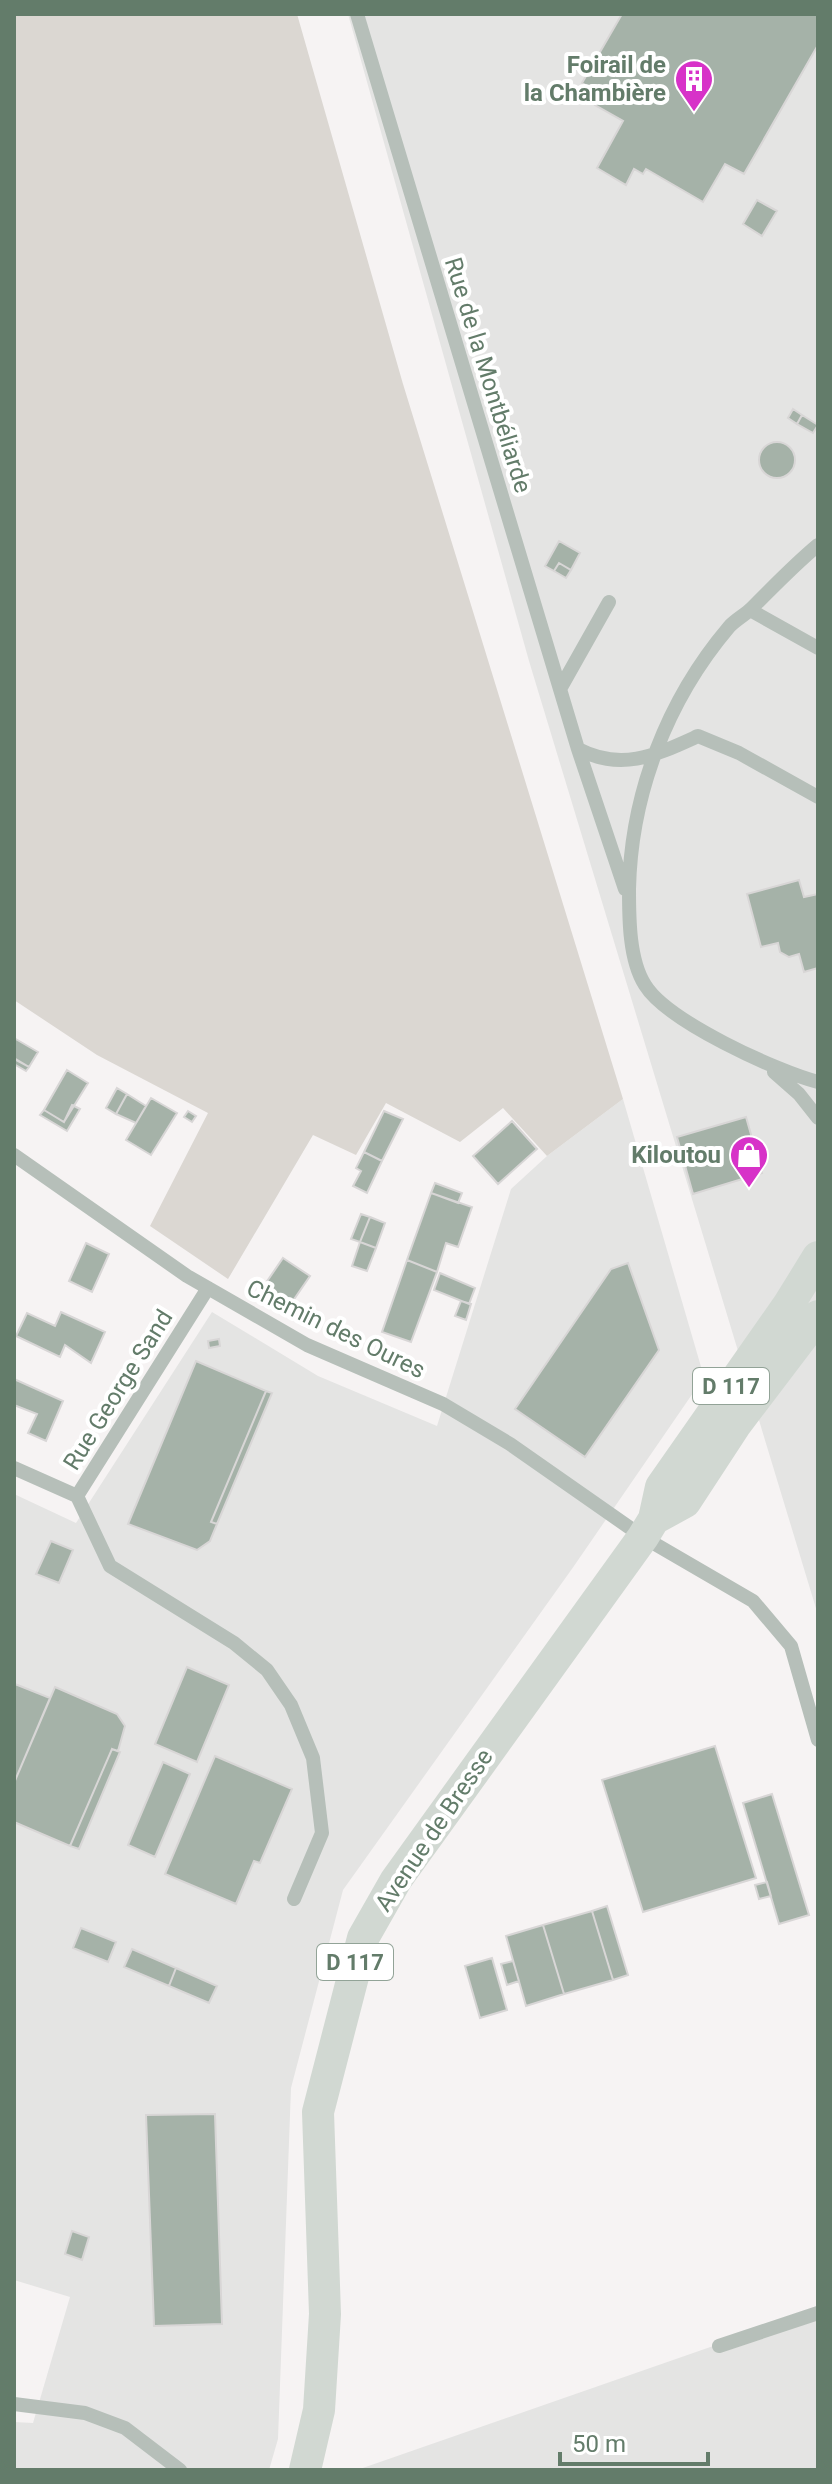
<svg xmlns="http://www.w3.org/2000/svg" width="832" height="2484" viewBox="0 0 832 2484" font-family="Roboto,sans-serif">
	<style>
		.built { fill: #e4e4e3 }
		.green { fill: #dbd7d2 }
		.building { fill: #a5b2a8; stroke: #d8d6d6; stroke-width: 2 }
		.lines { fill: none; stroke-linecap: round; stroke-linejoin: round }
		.minor { stroke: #b6bfb9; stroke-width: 14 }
		.major { stroke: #d1d8d2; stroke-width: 32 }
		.labels { text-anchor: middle; stroke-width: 8; stroke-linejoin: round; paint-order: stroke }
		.shield { fill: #fff; stroke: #92a397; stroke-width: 2 }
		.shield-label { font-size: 22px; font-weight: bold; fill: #637c6a }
		.poi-label { font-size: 24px; font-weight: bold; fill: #637c6a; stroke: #fff; text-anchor: end }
		.street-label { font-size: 24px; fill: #637c6a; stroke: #fff }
	</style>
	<rect width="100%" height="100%" fill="#f6f3f3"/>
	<path class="built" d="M 348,14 L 818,14 L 818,1615 L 529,661 Z
		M 623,1099 L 704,1377 L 574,1566 L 343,1890 L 291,2088 L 278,2439 L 269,2470 L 14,2470 L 14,2422 L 33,2423 L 70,2297 L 14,2280 L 14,1494 L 76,1523 L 212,1312 L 318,1376 L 437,1426 L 511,1189 L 547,1156 Z
		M 818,2319 L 818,2470 L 357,2470 L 719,2344 Z"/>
	<path class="green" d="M 14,14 L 297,14 L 403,384 L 623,1099 L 547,1156 L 503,1108 L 460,1142 L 386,1103 L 356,1155 L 313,1135 L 228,1279 L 150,1226 L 208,1113 L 97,1055 L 14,1000 Z"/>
	<path class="building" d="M 622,14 L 818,14 L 818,45 L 744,174 L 725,164 L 703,202 L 646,169 L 643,174 L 634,169 L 626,185 L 597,168 L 623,121 L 595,105 L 601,94 L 582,83 Z
		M 757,200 L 777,211 L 762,236 L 743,224 Z
		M 793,409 L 802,415 L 797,424 L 788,418 Z
		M 802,415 L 818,425 L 813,433 L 797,424 Z
		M759 460a18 18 0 1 1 36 0a18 18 0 1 1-36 0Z
		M 559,541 L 580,553 L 571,570 L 559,563 L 554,571 L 545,566 Z
		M 559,563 L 571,570 L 566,578 L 554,571 Z
		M 799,880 L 804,897 L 818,894 L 818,968 L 804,972 L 799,954 L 789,957 L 780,952 L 778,943 L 761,947 L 747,894 Z
		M 14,1038 L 38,1052 L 29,1067 L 14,1059 Z
		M 14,1058 L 29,1067 L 26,1071 L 14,1064 Z
		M 67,1070 L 88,1083 L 64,1122 L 44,1110 Z
		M 117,1088 L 127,1094 L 116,1114 L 106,1108 Z
		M 127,1094 L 146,1106 L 136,1123 L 116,1114 Z
		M 151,1098 L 177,1113 L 151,1155 L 126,1140 Z
		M 72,1105 L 80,1109 L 67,1131 L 40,1115 L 44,1110 L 64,1122 Z
		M 188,1111 L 196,1116 L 192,1122 L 184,1117 Z
		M 384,1111 L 403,1119 L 382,1161 L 364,1152 Z
		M 746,1117 L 762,1173 L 693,1194 L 677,1137 Z
		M 512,1121 L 537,1149 L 498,1184 L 473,1156 Z
		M 364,1152 L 382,1161 L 367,1193 L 353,1186 L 361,1171 L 356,1168 Z
		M 435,1183 L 462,1193 L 458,1203 L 431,1193 Z
		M 431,1193 L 472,1207 L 458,1247 L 446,1243 L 437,1272 L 407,1260 Z
		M 361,1214 L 370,1217 L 360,1242 L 351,1239 Z
		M 370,1217 L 385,1223 L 376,1248 L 360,1242 Z
		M 360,1242 L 376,1248 L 367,1271 L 352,1266 Z
		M 86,1243 L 109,1254 L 92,1292 L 69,1281 Z
		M 283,1258 L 310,1276 L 288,1308 L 261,1290 Z
		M 407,1260 L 437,1272 L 411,1342 L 382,1332 Z
		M 628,1263 L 659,1350 L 585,1457 L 515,1409 L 611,1269 Z
		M 440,1273 L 475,1288 L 469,1304 L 434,1290 Z
		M 461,1301 L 471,1304 L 466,1320 L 455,1316 Z
		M 61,1312 L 105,1332 L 91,1363 L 65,1345 L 60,1357 L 16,1336 L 27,1313 L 55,1326 Z
		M 219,1339 L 220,1346 L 209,1348 L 208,1341 Z
		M 196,1361 L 266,1391 L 211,1522 L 217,1524 L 210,1541 L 197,1550 L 128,1524 Z
		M 14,1379 L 63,1401 L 46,1441 L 28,1433 L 37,1414 L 14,1405 Z
		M 266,1391 L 272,1393 L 217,1524 L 211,1522 Z
		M 51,1541 L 73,1550 L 59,1583 L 36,1574 Z
		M 187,1667 L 229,1685 L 197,1762 L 155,1744 Z
		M 15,1684 L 50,1698 L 14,1783 L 14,1687 Z
		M 55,1687 L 117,1714 L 125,1726 L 118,1751 L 112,1749 L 70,1846 L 14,1822 L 14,1783 Z
		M 715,1746 L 756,1878 L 643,1912 L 602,1780 Z
		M 112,1749 L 120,1752 L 79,1849 L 70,1846 Z
		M 215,1756 L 292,1789 L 260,1863 L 254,1861 L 236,1904 L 165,1874 Z
		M 163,1762 L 190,1774 L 155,1857 L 128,1845 Z
		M 772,1794 L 809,1915 L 779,1924 L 743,1803 Z
		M 767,1882 L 771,1896 L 759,1899 L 755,1885 Z
		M 607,1906 L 628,1975 L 613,1980 L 592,1911 Z
		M 592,1911 L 613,1980 L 564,1994 L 543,1925 Z
		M 543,1925 L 564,1994 L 526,2006 L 506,1936 Z
		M 81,1928 L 116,1942 L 108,1962 L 73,1948 Z
		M 132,1949 L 176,1968 L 169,1986 L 124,1967 Z
		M 492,1958 L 507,2010 L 480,2018 L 465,1966 Z
		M 513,1961 L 519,1981 L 507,1985 L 501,1964 Z
		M 176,1968 L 217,1986 L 209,2003 L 169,1986 Z
		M 215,2114 L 222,2324 L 154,2326 L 146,2115 Z
		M 72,2231 L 89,2237 L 82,2260 L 65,2254 Z"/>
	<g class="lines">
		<path class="minor" d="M 357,14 L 578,749
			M 818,545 C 794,565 774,586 752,608 C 745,615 735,620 729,627 C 667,700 631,794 629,889 C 629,918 629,960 645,985 C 667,1021 776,1071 818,1082
			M 750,610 L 818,648
			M 560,689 L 609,602
			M 625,889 L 578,749 C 622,772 656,755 698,736 L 739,753 L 818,797
			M 774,1072 L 799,1094 L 818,1118
			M 14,1155 L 187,1276 L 307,1345 L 443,1404 L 510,1444 L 643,1537 L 753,1601 L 791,1646 L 818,1740
			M 14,1468 L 77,1496 L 208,1288
			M 77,1496 L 110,1566 L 234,1643 L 267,1670 L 291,1705 L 313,1758 L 322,1833 L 294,1899
			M 719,2346 L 818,2313
			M 14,2404 L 85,2413 L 125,2428 L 180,2470"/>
		<path class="major" d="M 654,1519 L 685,1502 L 736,1424 L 818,1316
			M 305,2470 L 319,2410 L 325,2314 L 318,2112 L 363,1938 L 396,1880 L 643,1537 L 654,1519 L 661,1487 L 789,1304 L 818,1257"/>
	</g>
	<defs>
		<g id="building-pin" transform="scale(2)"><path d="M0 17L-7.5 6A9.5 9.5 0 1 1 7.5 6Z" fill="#d732c8" stroke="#fff"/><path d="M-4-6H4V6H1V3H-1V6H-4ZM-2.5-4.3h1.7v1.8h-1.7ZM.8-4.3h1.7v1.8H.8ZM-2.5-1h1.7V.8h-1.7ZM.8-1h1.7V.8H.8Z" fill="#fff"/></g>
		<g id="shop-pin" transform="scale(2)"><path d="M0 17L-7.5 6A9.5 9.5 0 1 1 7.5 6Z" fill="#d732c8" stroke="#fff"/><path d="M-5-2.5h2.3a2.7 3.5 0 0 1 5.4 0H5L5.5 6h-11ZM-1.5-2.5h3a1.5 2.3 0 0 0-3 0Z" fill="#fff"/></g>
	</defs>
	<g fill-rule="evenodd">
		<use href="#building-pin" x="694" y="79"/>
		<use href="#shop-pin" x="749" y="1155"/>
	</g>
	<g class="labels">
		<g class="shield">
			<rect x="693" y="1368" width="76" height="36" rx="6"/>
			<rect x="317" y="1944" width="76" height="36" rx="6"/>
		</g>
		<g class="shield-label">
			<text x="731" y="1394">D 117</text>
			<text x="355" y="1970">D 117</text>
		</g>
		<g class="poi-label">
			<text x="666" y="73">Foirail de<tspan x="666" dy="28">la Chambière</tspan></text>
			<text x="721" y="1163">Kiloutou</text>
		</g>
		<g class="street-label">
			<text transform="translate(488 375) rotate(73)" y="8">Rue de la Montbéliarde</text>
			<text transform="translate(336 1329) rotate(26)" y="8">Chemin des Oures</text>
			<text transform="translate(118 1390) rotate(-58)" y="8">Rue George Sand</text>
			<text transform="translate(434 1830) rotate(-56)" y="8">Avenue de Bresse</text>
		</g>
	</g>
	<rect width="832" height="2484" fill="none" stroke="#637c6a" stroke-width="32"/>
	<path d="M560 2452v12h148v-12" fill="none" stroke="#637c6a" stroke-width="4"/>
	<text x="572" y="2452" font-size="24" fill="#637c6a" stroke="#ffffff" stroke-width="6" paint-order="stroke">50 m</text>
</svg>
